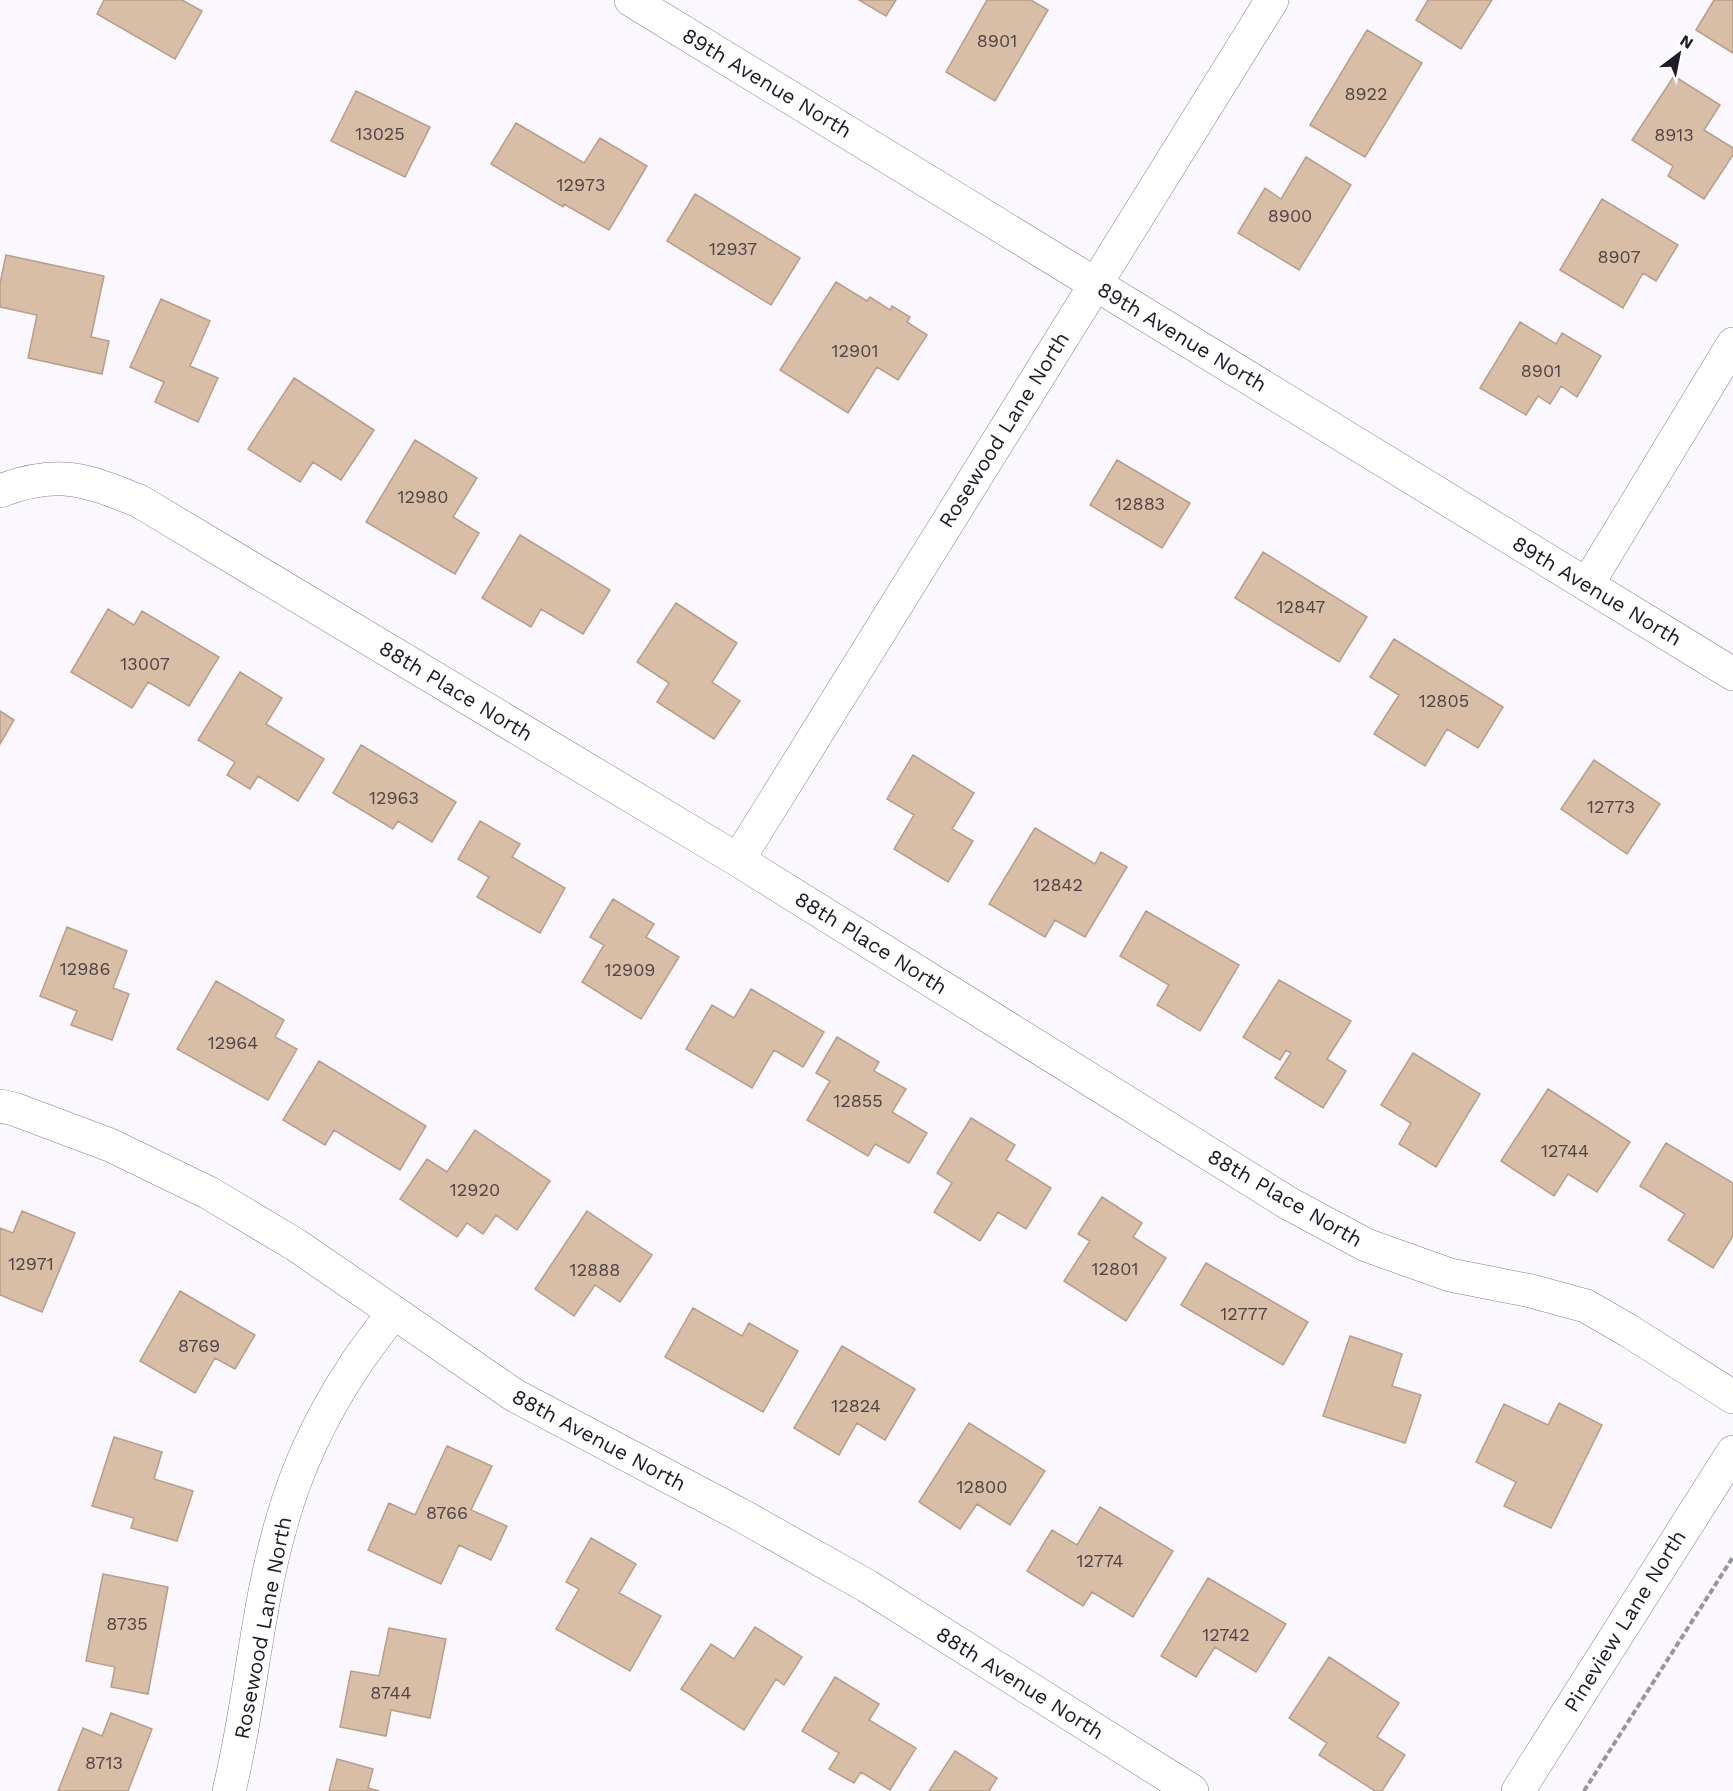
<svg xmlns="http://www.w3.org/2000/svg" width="1733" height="1791" viewBox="0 0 1733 1791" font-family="'Work Sans',sans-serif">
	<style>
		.building { fill: #d8bda7; stroke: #b89e88; stroke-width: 1.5 }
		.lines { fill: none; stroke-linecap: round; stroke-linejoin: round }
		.minor-casing { stroke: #867c98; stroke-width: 34 }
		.tertiary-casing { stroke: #867c98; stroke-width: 34 }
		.path { stroke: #98959d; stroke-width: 4; stroke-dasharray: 6 3; stroke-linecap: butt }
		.minor { stroke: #fff; stroke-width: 33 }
		.tertiary { stroke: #fff; stroke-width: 33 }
		.labels { text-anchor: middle; stroke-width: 5; stroke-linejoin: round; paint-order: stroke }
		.number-label { font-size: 18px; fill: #4e4447 }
		.street-label { font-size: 21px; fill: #201c27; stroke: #fff }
	</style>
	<rect width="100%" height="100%" fill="#faf7fe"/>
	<path class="building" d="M 104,0 L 182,0 L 202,11 L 175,59 L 97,14 Z
		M 859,0 L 896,0 L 886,16 Z
		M 987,0 L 1031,0 L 1048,10 L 995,101 L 946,72 Z
		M 1428,0 L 1492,0 L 1461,49 L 1416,20 Z
		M 1714,0 L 1733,0 L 1733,53 L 1696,30 Z
		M 1367,30 L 1422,63 L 1365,157 L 1310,125 Z
		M 1674,76 L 1720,105 L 1704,130 L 1733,148 L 1733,155 L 1704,199 L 1668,176 L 1673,166 L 1632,140 Z
		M 356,91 L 430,127 L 405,177 L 331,141 Z
		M 516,123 L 584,163 L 600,138 L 647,166 L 609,230 L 564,204 L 563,207 L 491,164 Z
		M 1306,157 L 1351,185 L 1299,270 L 1238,233 L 1265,188 L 1281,199 Z
		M 695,194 L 800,258 L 771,305 L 667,241 Z
		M 1602,199 L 1678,245 L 1656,281 L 1643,273 L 1623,308 L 1560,270 Z
		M 6,255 L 104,276 L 91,337 L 109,341 L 102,374 L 28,358 L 37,315 L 0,307 L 0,283 Z
		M 836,282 L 867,301 L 870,297 L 890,310 L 892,306 L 910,317 L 907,322 L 927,335 L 898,380 L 877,367 L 848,413 L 780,370 Z
		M 161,299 L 210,321 L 190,366 L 218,378 L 198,422 L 155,402 L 164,382 L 130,367 Z
		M 1520,322 L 1556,344 L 1562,333 L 1601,356 L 1577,397 L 1561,386 L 1550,404 L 1538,396 L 1526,415 L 1480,388 Z
		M 294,378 L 374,430 L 341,480 L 313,462 L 300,482 L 248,449 Z
		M 415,440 L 477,478 L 453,517 L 479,533 L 455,574 L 366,522 Z
		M 1117,460 L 1190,503 L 1162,548 L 1090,505 Z
		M 520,535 L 610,590 L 583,634 L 541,609 L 531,627 L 482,598 Z
		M 1263,552 L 1367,617 L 1339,662 L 1235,598 Z
		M 676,603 L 737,643 L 712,682 L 740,701 L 714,739 L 657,702 L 669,683 L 637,662 Z
		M 108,609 L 134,625 L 142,611 L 219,657 L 189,706 L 148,682 L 132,708 L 71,672 Z
		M 1394,639 L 1503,707 L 1478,748 L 1447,729 L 1425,766 L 1374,734 L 1399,695 L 1370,677 Z
		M 240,672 L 282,698 L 266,724 L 324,759 L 298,801 L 258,776 L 250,789 L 227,775 L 235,762 L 198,740 Z
		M 0,711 L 14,720 L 0,744 Z
		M 361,745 L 456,802 L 432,842 L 398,821 L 393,829 L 333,793 Z
		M 913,755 L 974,793 L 952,829 L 973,841 L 948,882 L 894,849 L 914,815 L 887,799 Z
		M 1594,760 L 1660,804 L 1627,854 L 1561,809 Z
		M 480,821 L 520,844 L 512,857 L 565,888 L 540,933 L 477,897 L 489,877 L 458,859 Z
		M 1035,828 L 1095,864 L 1101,852 L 1127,867 L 1085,937 L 1055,920 L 1045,937 L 989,904 Z
		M 613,899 L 654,924 L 646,937 L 679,957 L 641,1019 L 582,982 L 604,945 L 590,937 Z
		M 1146,911 L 1239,965 L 1200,1031 L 1157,1005 L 1169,985 L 1120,956 Z
		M 67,927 L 127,951 L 113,988 L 129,994 L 112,1040 L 71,1025 L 77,1011 L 40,996 Z
		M 1279,980 L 1351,1021 L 1327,1059 L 1346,1071 L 1323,1108 L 1275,1078 L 1291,1053 L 1286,1050 L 1280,1060 L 1243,1037 Z
		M 216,981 L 284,1020 L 275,1037 L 297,1049 L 268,1100 L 177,1049 Z
		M 751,989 L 824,1032 L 803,1067 L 774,1050 L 752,1088 L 686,1049 L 712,1005 L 734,1018 Z
		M 837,1037 L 879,1062 L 874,1071 L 906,1089 L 892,1112 L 927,1133 L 909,1163 L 875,1144 L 868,1156 L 807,1120 L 830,1081 L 816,1073 Z
		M 1413,1053 L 1480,1094 L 1436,1167 L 1399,1144 L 1411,1123 L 1381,1105 Z
		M 319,1061 L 426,1126 L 400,1170 L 334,1130 L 325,1145 L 283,1120 Z
		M 1548,1089 L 1630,1142 L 1597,1192 L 1568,1174 L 1554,1196 L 1501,1161 Z
		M 971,1118 L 1015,1145 L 1006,1160 L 1051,1188 L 1026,1229 L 998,1212 L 980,1241 L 934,1212 L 952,1183 L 937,1173 Z
		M 475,1130 L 550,1181 L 517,1230 L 496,1215 L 483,1234 L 467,1223 L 457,1237 L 400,1199 L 427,1159 L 447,1172 Z
		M 1666,1143 L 1733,1183 L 1733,1236 L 1713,1268 L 1668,1240 L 1685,1214 L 1640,1186 Z
		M 1102,1197 L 1142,1223 L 1133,1237 L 1166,1258 L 1126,1321 L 1064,1281 L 1090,1241 L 1078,1234 Z
		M 22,1211 L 75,1233 L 42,1312 L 0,1295 L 0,1228 L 13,1233 Z
		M 587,1211 L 652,1255 L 620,1302 L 595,1285 L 574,1316 L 535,1289 Z
		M 1206,1263 L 1308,1322 L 1283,1365 L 1181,1305 Z
		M 180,1291 L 255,1335 L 235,1369 L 215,1358 L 195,1393 L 140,1361 Z
		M 693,1308 L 742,1336 L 749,1323 L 798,1351 L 763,1412 L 665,1357 Z
		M 1350,1336 L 1402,1354 L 1392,1386 L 1421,1395 L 1405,1443 L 1323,1416 Z
		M 842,1346 L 915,1389 L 885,1440 L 857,1423 L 839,1455 L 794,1428 Z
		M 1559,1403 L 1602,1425 L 1551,1528 L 1504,1506 L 1516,1482 L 1476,1462 L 1504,1404 L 1548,1425 Z
		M 969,1423 L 1045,1471 L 1010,1525 L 977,1504 L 960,1529 L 919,1502 Z
		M 114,1437 L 162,1452 L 154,1479 L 193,1491 L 177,1541 L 131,1528 L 134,1518 L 92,1506 Z
		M 447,1446 L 492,1466 L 471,1510 L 507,1526 L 491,1560 L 459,1545 L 441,1584 L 368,1550 L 389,1503 L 415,1515 Z
		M 1100,1507 L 1173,1551 L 1133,1617 L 1092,1592 L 1083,1606 L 1027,1571 L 1052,1530 L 1077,1545 Z
		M 591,1538 L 636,1564 L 619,1593 L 661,1616 L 630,1671 L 556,1629 L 579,1589 L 566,1582 Z
		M 103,1574 L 168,1587 L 148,1694 L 111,1687 L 115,1667 L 86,1661 Z
		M 1208,1578 L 1286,1624 L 1256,1672 L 1215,1647 L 1196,1677 L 1161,1656 Z
		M 755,1627 L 802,1657 L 784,1685 L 776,1679 L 744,1730 L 681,1689 L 711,1644 L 734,1659 Z
		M 389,1628 L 446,1639 L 430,1718 L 391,1710 L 386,1736 L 340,1727 L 351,1671 L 379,1676 Z
		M 1329,1657 L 1399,1703 L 1377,1737 L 1405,1755 L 1382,1791 L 1375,1791 L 1319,1755 L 1327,1743 L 1289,1718 Z
		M 835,1677 L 879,1704 L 869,1720 L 916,1748 L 890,1790 L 861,1772 L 854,1783 L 829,1769 L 839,1753 L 802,1731 Z
		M 111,1713 L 152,1729 L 128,1791 L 58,1791 L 83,1728 L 102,1736 Z
		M 955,1751 L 997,1778 L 989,1791 L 929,1791 Z
		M 337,1759 L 373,1769 L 368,1788 L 379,1791 L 329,1791 Z"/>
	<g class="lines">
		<g class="minor-casing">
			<path id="minor" d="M 0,491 C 57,469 85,479 139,501 L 738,860 L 1288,1203 L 1366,1245 L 1450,1275 L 1531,1291 L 1586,1306 L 1629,1331 L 1733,1397
				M 1587,585 L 1733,344
				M 738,860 L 1272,0
				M 0,1106 L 14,1109 L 110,1145 L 209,1193 L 296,1245 L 514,1395 L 739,1514 L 867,1586 L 1192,1791
				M 229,1791 C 251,1702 256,1609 282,1521 C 297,1468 322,1415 353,1368 C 365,1349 380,1331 393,1313"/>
		</g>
		<g class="tertiary-casing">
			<path id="tertiary" d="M 631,0 L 1733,674
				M 1518,1791 L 1733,1452"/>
		</g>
		<path class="path" d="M 1584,1791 L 1733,1557"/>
		<use href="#minor" class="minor"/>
		<use href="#tertiary" class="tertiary"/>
	</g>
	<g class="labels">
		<g class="number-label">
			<text x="997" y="47">8901</text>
			<text x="1366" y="100">8922</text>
			<text x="380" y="140">13025</text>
			<text x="1674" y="141">8913</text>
			<text x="581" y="191">12973</text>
			<text x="1290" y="222">8900</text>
			<text x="733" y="255">12937</text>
			<text x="1619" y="263">8907</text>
			<text x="855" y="357">12901</text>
			<text x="1541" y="377">8901</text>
			<text x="423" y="503">12980</text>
			<text x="1140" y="510">12883</text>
			<text x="1301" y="613">12847</text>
			<text x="145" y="670">13007</text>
			<text x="1444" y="707">12805</text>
			<text x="394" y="804">12963</text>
			<text x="1611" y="813">12773</text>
			<text x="1058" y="891">12842</text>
			<text x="85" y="975">12986</text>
			<text x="630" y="976">12909</text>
			<text x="233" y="1049">12964</text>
			<text x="858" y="1107">12855</text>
			<text x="1565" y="1157">12744</text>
			<text x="475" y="1196">12920</text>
			<text x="31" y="1270">12971</text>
			<text x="1115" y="1275">12801</text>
			<text x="595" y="1276">12888</text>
			<text x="1244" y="1320">12777</text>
			<text x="199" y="1352">8769</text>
			<text x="856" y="1412">12824</text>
			<text x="982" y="1493">12800</text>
			<text x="447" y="1519">8766</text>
			<text x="1100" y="1567">12774</text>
			<text x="127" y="1630">8735</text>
			<text x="1226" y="1641">12742</text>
			<text x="391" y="1699">8744</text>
			<text x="104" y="1769">8713</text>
		</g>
		<g class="street-label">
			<text transform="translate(767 83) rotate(31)" y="7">89th Avenue North</text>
			<text transform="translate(1182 337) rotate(31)" y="7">89th Avenue North</text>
			<text transform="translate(1004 430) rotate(-58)" y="7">Rosewood Lane North</text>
			<text transform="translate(1597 591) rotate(31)" y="7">89th Avenue North</text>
			<text transform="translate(456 691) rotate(31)" y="7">88th Place North</text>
			<text transform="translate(871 943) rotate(32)" y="7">88th Place North</text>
			<text transform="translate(1285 1198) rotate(30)" y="7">88th Place North</text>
			<text transform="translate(599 1440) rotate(28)" y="7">88th Avenue North</text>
			<text transform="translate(1625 1621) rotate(-58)" y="7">Pineview Lane North</text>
			<text transform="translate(263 1628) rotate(-79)" y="7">Rosewood Lane North</text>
			<text transform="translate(1020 1683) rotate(32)" y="7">88th Avenue North</text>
		</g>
	</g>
	<g transform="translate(1679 54) rotate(32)" stroke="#ffffff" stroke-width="4.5" paint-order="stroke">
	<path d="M0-4.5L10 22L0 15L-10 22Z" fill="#201c27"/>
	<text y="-9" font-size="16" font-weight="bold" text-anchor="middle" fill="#201c27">N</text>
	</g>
</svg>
